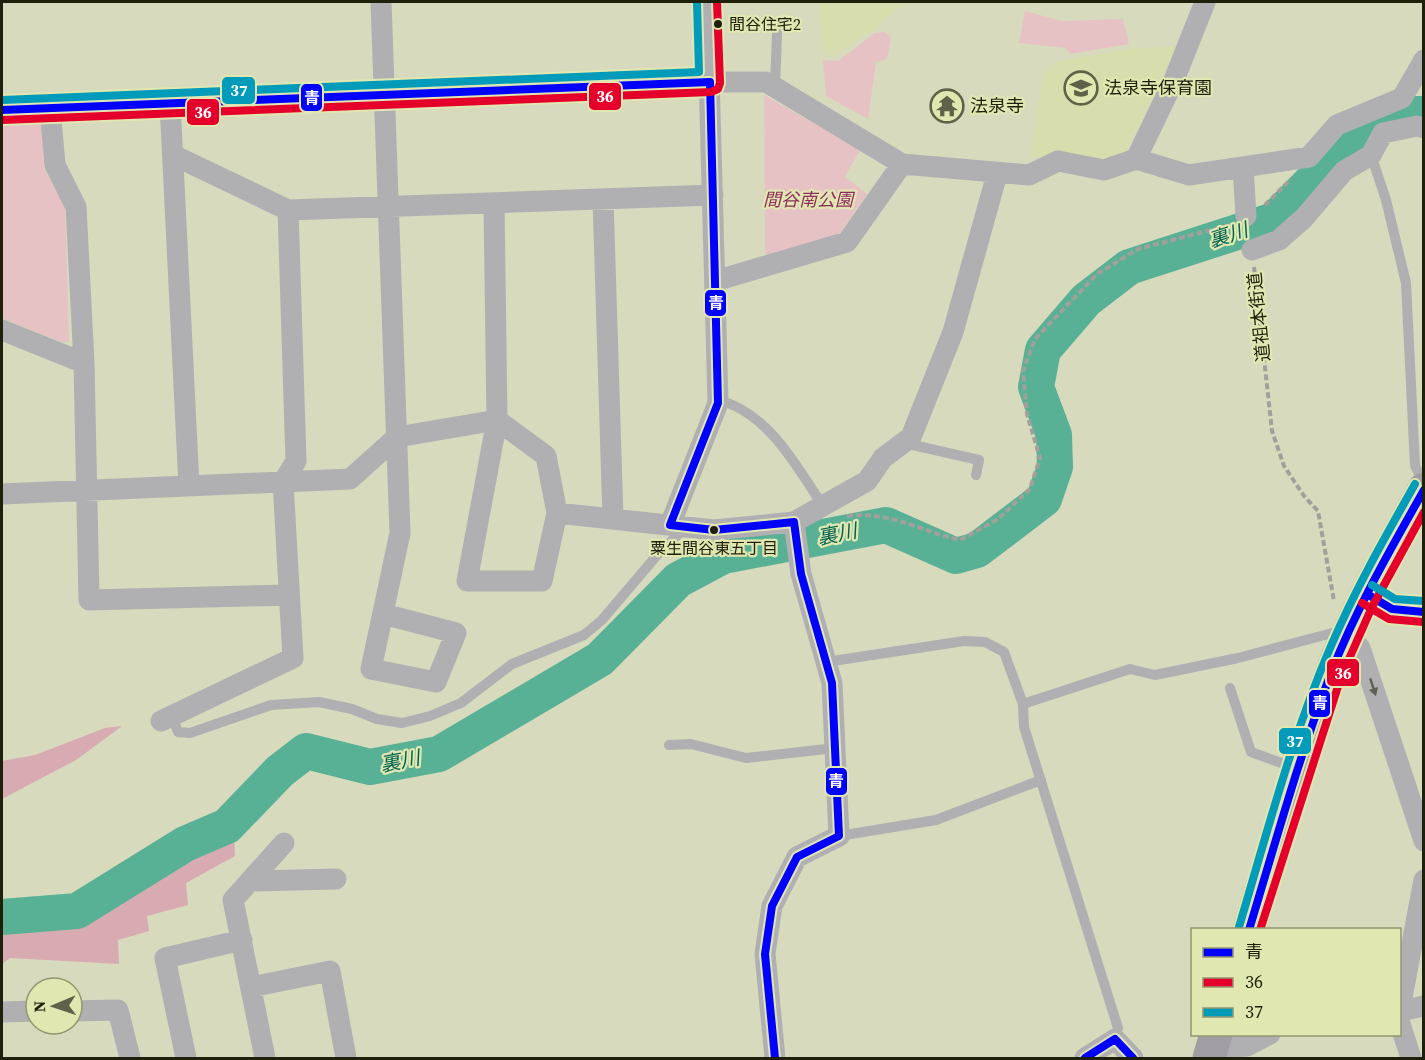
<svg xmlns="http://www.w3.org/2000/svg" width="1425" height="1060" viewBox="0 0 1425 1060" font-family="'Source Serif 4','Noto Sans JP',serif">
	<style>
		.built { fill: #d8ddad }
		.green { fill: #e7c2c4 }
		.forest { fill: #d8aab1 }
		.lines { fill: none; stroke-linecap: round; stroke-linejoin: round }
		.river { stroke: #59b195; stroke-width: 36 }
		.path { stroke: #a1a19c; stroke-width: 4; stroke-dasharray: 6 3; stroke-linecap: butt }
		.lane { stroke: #b0afb2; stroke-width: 10 }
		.street { stroke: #b0afb2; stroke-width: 21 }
		.secondary { stroke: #a7a5a9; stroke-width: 30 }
		.primary { stroke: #a09ea3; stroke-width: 33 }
		.bus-1-casing { stroke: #e1e7b0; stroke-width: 12 }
		.bus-2-casing { stroke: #e1e7b0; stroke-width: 12 }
		.bus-3-casing { stroke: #e1e7b0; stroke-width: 12 }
		.bus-1 { stroke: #00f; stroke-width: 8 }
		.bus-2 { stroke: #e4002b; stroke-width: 8 }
		.bus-3 { stroke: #039bba; stroke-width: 8 }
		.oneway { fill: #606056 }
		.bus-dot { fill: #1e200b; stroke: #e1e7b0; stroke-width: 2 }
		.labels { text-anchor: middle; stroke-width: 4.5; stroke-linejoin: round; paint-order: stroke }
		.bus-label { font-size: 16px; fill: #1e200b; stroke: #e1e7b0; text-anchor: start }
		.poi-label { font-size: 18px; fill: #1e200b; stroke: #e1e7b0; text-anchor: start }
		.park-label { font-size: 18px; font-style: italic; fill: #8f2b5e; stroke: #e1e7b0 }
		.street-label { font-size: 18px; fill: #1e200b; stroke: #e1e7b0 }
		.water-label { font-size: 20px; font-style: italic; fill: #006350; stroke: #e1e7b0 }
		.line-badge { stroke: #e1e7b0; stroke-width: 2 }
		.badge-label { font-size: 16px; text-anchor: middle; font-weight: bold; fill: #fff }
	</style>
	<rect width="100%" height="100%" fill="#d7dabd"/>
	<path class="built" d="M 819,2 L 915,2 L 901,6 L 876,28 L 835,55 L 829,56 L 827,51 L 822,52 Z
		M 1178,46 L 1125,152 L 1109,159 L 1030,157 L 1043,72 L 1058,61 L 1129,49 Z"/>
	<path class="green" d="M 1025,11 L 1062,21 L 1123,19 L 1129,44 L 1070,54 L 1066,48 L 1019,43 Z
		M 885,32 L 891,38 L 887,59 L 876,62 L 868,119 L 826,96 L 823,60 L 838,61 L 875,33 Z
		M 764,95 L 860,150 L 845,177 L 867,194 L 839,234 L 774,258 L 765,253 Z
		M 37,121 L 42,125 L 44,169 L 65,207 L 69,342 L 62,342 L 2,318 L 2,123 Z"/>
	<path class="forest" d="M 122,726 L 76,760 L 2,799 L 2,761 L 35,755 L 105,728 Z
		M 234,834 L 235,856 L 186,883 L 188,905 L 147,916 L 149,931 L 118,940 L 119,964 L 10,958 L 2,964 L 2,927 L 78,917 L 115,900 L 178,857 Z"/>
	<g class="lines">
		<path class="river" d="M 2,917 L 77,911 L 185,844 L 227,826 L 280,771 L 306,751 L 370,767 L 439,754 L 600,659 L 678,580 L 723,556 L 886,525 L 956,556 L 977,550 L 1044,499 L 1055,467 L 1054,435 L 1036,387 L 1043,350 L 1086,300 L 1129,267 L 1274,220 L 1365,127 L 1401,114 L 1424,114"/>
		<path class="path" d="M 1265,205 L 1291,179
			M 1254,267 L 1272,431 L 1284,466 L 1304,496 L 1318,511 L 1334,601
			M 847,516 C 892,511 919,531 960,540 L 998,519 L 1030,489 L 1040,458 L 1027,414 L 1023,371 L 1035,339 L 1097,274 L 1138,249 L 1230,225"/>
		<path class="lane" d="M 775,88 L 777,33
			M 1371,155 L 1386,200 L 1406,283 L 1415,466 L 1424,483
			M 718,400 C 768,412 797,467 823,506
			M 904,443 L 979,460 L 976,475
			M 826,662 L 964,641 L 985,642 L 1004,652 L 1023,704 L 1024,727 L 1118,1028 L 1115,1039
			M 1230,688 L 1251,752 L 1295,768
			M 1023,704 L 1130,669 L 1155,675 L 1238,658 L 1340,631
			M 172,716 L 178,732 L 190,733 L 271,705 L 319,702 L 352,709 L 377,719 L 402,723 L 430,716 L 461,703 L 512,664 L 584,635 L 602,620 L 658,554 L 686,527
			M 669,745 L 691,744 L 746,758 L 835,748
			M 839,836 L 936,820 L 1041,780"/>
		<path class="street" d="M 381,2 L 400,533 L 371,669 L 436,682 L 456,633 L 383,614
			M 170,103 L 189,486
			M 50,108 L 55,165 L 76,207 L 84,363 L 89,600 L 289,595
			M 2,110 L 710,82 L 766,82 L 902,164 L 1029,175 L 1058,161 L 1104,170 L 1136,159 L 1189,175 L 1309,157 L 1337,125 L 1402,98 L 1424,60
			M 173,155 L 288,210
			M 1136,159 L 1174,80 L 1205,2
			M 1243,167 L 1246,216
			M 603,199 L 613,519
			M 494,203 L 497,420 L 467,581 L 542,581 L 557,513
			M 1252,250 L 1279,240 L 1304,218 L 1344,171 L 1371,155 L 1383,133 L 1417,126 L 1424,128
			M 715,281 L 847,242 L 902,164
			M 2,330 L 84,363
			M 2,494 L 350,479 L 397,437 L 497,420 L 546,456 L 557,513 L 714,530 L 794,522 L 867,481 L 883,458 L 911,437 L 953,332 L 997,174
			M 670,525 L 718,403 L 707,2
			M 1348,636 L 1360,648 L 1424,841
			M 161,721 L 293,658 L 283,482 L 296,461 L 288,210 L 713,195
			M 250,881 L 336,879
			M 251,987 L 330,971 L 346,1058
			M 1400,1008 L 1424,880
			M 72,1011 L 118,1010 L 130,1058
			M 1400,1011 L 1424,1006
			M 2,1012 L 36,1011
			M 1400,1024 L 1411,1058
			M 1212,1048 L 1247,1046 L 1270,1034
			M 186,1058 L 165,958 L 242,940
			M 265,1058 L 233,900 L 284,843
			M 775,1058 L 765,954 L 772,906 L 797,857 L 839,836 L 832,683 L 801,574 L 794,522
			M 1085,1058 L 1115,1039 L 1133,1058"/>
		<path class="secondary" d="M 1367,594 L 1392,609 L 1424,612"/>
		<path class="primary" d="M 1249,930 C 1275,844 1300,757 1331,673 C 1356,609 1391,549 1424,489
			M 1209,1058 L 1216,1034"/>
		<g class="bus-1-casing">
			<path id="bus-1" d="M 2,110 L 710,82 L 718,403 L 670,525 L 714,530 L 794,522 L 801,574 L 832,683 L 839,836 L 797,857 L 772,906 L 765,954 L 775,1058
				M 1367,594 L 1392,609 L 1424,612
				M 1249,930 C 1275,844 1299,757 1331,673 C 1356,609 1390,550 1424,490
				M 1085,1058 L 1115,1039 L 1133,1058"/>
		</g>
		<g class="bus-2-casing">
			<path id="bus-2" d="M 2,120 L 711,92 L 718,89 L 720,83 L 717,2
				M 1362,603 L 1389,619 L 1423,622
				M 1260,930 L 1341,677 L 1372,607 L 1424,512"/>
		</g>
		<g class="bus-3-casing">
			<path id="bus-3" d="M 2,100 L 699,72 L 697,2
				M 1372,585 L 1395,599 L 1424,601
				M 1239,927 C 1267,833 1292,736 1331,646 C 1355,590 1385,537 1415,484"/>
		</g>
		<use href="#bus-1" class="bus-1"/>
		<use href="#bus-2" class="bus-2"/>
		<use href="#bus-3" class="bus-3"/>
	</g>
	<defs><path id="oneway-solid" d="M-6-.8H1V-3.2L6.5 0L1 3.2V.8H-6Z" transform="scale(1.5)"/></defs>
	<use class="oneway" href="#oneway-solid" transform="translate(1373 687) rotate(72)"/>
	<defs>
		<g id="school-ring" transform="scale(1.725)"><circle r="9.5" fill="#e1e7b0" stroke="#5f6149" stroke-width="1.5"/><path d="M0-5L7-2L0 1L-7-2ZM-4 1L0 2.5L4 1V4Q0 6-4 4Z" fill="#5f6149"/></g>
		<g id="temple-ring" transform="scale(1.725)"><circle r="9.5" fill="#e1e7b0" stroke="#5f6149" stroke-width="1.5"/><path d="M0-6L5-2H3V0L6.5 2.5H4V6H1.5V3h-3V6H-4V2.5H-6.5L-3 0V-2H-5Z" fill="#5f6149"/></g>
	</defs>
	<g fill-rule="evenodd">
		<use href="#school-ring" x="1081" y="88"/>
		<use href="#temple-ring" x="947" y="106"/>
	</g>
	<g class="bus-dot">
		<circle cx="718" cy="24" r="5"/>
		<circle cx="714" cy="530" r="5"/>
	</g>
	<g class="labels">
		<g class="bus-label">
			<text x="729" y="30">間谷住宅2</text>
			<text x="714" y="554" text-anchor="middle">粟生間谷東五丁目</text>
		</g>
		<g class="poi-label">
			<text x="1104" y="94">法泉寺保育園</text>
			<text x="970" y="112">法泉寺</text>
		</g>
		<g class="park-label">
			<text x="808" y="206">間谷南公園</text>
		</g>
		<g class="street-label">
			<text transform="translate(1259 317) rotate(-96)" y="6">道祖本街道</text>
		</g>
		<g class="water-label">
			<text transform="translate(1228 235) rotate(-18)" y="7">裏川</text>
			<text transform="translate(837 534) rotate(-11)" y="7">裏川</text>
			<text transform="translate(400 761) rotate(-11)" y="7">裏川</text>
		</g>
	</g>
	<g class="line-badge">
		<rect x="221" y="76" width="35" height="29" rx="6" fill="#039bba"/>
		<rect x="588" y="82" width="34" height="29" rx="6" fill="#e4002b"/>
		<rect x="300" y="83" width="23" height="29" rx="6" fill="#00f"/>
		<rect x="186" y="98" width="34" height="28" rx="6" fill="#e4002b"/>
		<rect x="704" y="289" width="23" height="28" rx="6" fill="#00f"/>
		<rect x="1326" y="658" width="34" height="29" rx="6" fill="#e4002b"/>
		<rect x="1308" y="689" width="23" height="29" rx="6" fill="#00f"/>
		<rect x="1278" y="727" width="34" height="28" rx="6" fill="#039bba"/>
		<rect x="825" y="767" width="23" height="29" rx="6" fill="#00f"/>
	</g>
	<g class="badge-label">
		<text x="239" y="96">37</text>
		<text x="605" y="102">36</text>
		<text x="312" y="104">青</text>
		<text x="203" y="118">36</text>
		<text x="716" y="309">青</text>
		<text x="1343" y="679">36</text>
		<text x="1320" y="709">青</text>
		<text x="1295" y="747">37</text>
		<text x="836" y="787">青</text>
	</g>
	<rect width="1425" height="1060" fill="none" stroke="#1e200b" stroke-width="6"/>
	<rect x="1191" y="928" width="210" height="108" fill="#e1e7b0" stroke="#93976e" stroke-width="1.5"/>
	<rect x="1203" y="948" width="30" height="9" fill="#0000ff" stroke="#93976e" stroke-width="1.5"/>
	<text x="1245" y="958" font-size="18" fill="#1e200b">青</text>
	<rect x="1203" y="978" width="30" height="9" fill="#e4002b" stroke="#93976e" stroke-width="1.5"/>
	<text x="1245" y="988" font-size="18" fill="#1e200b">36</text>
	<rect x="1203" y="1008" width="30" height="9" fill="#039bba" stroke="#93976e" stroke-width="1.5"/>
	<text x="1245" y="1018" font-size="18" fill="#1e200b">37</text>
	<g transform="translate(54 1006) rotate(268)"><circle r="28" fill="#e1e7b0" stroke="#93976e" stroke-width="1.5"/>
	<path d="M0-4.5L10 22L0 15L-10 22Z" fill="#5f6149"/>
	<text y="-9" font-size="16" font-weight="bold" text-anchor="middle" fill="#1e200b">N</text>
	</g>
</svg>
